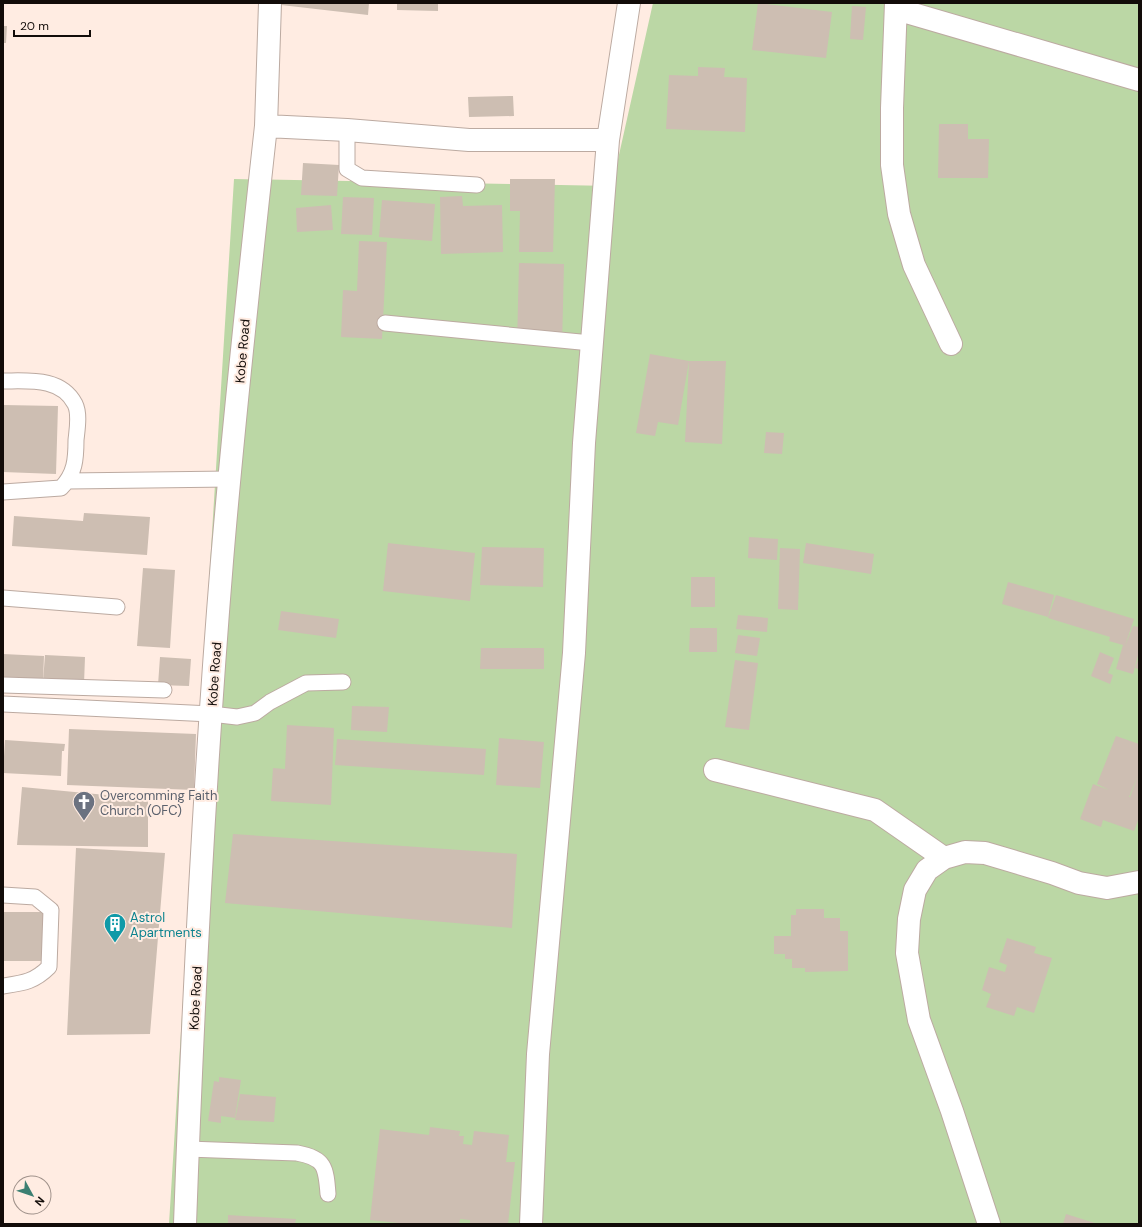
<svg xmlns="http://www.w3.org/2000/svg" width="1142" height="1227" viewBox="0 0 1142 1227" font-family="'DM Sans',sans-serif">
	<style>
		.garden { fill: #bbd7a5 }
		.building { fill: #cdbeb2; fill-rule: evenodd }
		.lines { fill: none; stroke-linecap: round; stroke-linejoin: round }
		.lane-casing { stroke: #bcaaa1; stroke-width: 17 }
		.street-casing { stroke: #bcaaa1; stroke-width: 24 }
		.lane { stroke: #fff; stroke-width: 15 }
		.street { stroke: #fff; stroke-width: 22 }
		.labels { text-anchor: middle; stroke-width: 4; stroke-linejoin: round; paint-order: stroke }
		.street-label { font-size: 13px; fill: #120c09; stroke: #ffece2 }
		.worship-label { font-size: 13px; fill: #5b616d; stroke: #ffece2; text-anchor: start }
		.culture-label { font-size: 13px; fill: #0d838f; stroke: #ffece2; text-anchor: start }
	</style>
	<rect width="100%" height="100%" fill="#ffece2"/>
	<path class="garden" d="M 653,3 L 1139,3 L 1139,1224 L 169,1224 L 234,179 L 612,186 Z"/>
	<path class="building" d="M 281,3 L 369,3 L 368,15 L 281,5 Z
		M 397,3 L 438,3 L 438,11 L 397,10 Z
		M 758,3 L 832,12 L 826,58 L 752,50 Z
		M 852,6 L 866,7 L 863,40 L 850,39 Z
		M 3,26 L 7,26 L 6,43 L 3,43 Z
		M 698,67 L 725,68 L 724,77 L 747,78 L 745,132 L 666,129 L 669,75 L 698,76 Z
		M 513,96 L 514,116 L 469,117 L 468,97 Z
		M 939,124 L 968,124 L 968,139 L 989,139 L 988,178 L 938,178 Z
		M 303,163 L 339,165 L 337,196 L 301,195 Z
		M 510,179 L 555,179 L 553,252 L 519,252 L 520,211 L 510,211 Z
		M 462,196 L 463,206 L 502,205 L 503,252 L 441,254 L 440,197 Z
		M 343,197 L 374,198 L 372,235 L 341,234 Z
		M 382,200 L 435,204 L 432,241 L 379,237 Z
		M 331,205 L 333,230 L 297,232 L 296,208 Z
		M 359,241 L 387,242 L 382,339 L 341,337 L 343,290 L 357,291 Z
		M 519,263 L 564,264 L 562,345 L 517,344 Z
		M 650,354 L 689,361 L 678,425 L 658,422 L 655,436 L 636,433 Z
		M 689,361 L 726,361 L 722,444 L 685,442 Z
		M 3,405 L 58,406 L 56,474 L 3,472 Z
		M 766,432 L 784,433 L 782,454 L 764,453 Z
		M 84,513 L 150,517 L 147,555 L 12,546 L 14,516 L 83,521 Z
		M 749,537 L 778,539 L 777,560 L 748,558 Z
		M 388,543 L 475,553 L 470,601 L 383,591 Z
		M 806,543 L 874,554 L 871,574 L 803,563 Z
		M 482,547 L 544,548 L 543,587 L 480,585 Z
		M 780,548 L 800,549 L 798,610 L 778,609 Z
		M 143,568 L 175,570 L 170,648 L 137,646 Z
		M 691,577 L 715,577 L 715,607 L 691,607 Z
		M 1008,582 L 1054,595 L 1048,617 L 1002,604 Z
		M 1056,595 L 1134,619 L 1125,646 L 1133,626 L 1139,627 L 1139,652 L 1133,674 L 1116,669 L 1123,645 L 1109,641 L 1110,637 L 1048,618 Z
		M 281,611 L 339,619 L 336,638 L 278,630 Z
		M 738,615 L 768,618 L 767,632 L 736,629 Z
		M 690,628 L 717,628 L 717,652 L 689,652 Z
		M 738,635 L 760,638 L 757,656 L 735,653 Z
		M 481,648 L 544,648 L 544,669 L 480,669 Z
		M 1100,652 L 1114,658 L 1108,673 L 1113,675 L 1110,684 L 1091,676 Z
		M 3,654 L 44,656 L 43,680 L 3,679 Z
		M 45,655 L 85,657 L 84,684 L 43,682 Z
		M 160,657 L 191,659 L 189,686 L 158,685 Z
		M 1139,657 L 1139,669 L 1135,668 Z
		M 735,660 L 758,663 L 749,730 L 725,727 Z
		M 352,706 L 389,707 L 387,732 L 351,730 Z
		M 287,725 L 334,728 L 331,805 L 271,801 L 273,768 L 285,769 Z
		M 69,729 L 196,734 L 194,790 L 67,785 Z
		M 1116,736 L 1139,744 L 1139,818 L 1134,831 L 1103,820 L 1101,827 L 1080,819 L 1093,784 L 1109,790 L 1097,784 ZM 1138,775 L 1130,797 L 1129,797 Z
		M 499,738 L 544,742 L 540,788 L 496,785 Z
		M 337,739 L 486,749 L 484,775 L 335,765 Z
		M 5,740 L 65,744 L 64,751 L 62,751 L 61,776 L 3,773 Z
		M 22,787 L 148,799 L 148,847 L 17,845 Z
		M 233,834 L 517,854 L 512,928 L 225,903 Z
		M 76,848 L 165,853 L 150,1034 L 67,1035 Z
		M 796,909 L 824,909 L 824,918 L 840,918 L 840,931 L 848,931 L 848,971 L 805,972 L 805,968 L 792,968 L 792,959 L 785,959 L 785,954 L 774,954 L 774,936 L 791,936 L 791,915 L 796,915 Z
		M 3,912 L 43,912 L 43,961 L 3,961 Z
		M 1007,938 L 1036,947 L 1034,953 L 1052,958 L 1034,1013 L 1017,1007 L 1014,1016 L 986,1007 L 991,994 L 982,990 L 989,967 L 1005,972 L 1007,965 L 999,962 Z
		M 219,1077 L 241,1080 L 235,1118 L 221,1116 L 221,1123 L 208,1121 L 214,1081 L 219,1082 Z
		M 240,1094 L 276,1097 L 274,1122 L 235,1120 Z
		M 430,1127 L 460,1131 L 459,1136 L 464,1136 L 463,1144 L 472,1145 L 474,1131 L 509,1135 L 506,1162 L 515,1162 L 508,1224 L 470,1224 L 470,1220 L 460,1219 L 459,1224 L 408,1224 L 370,1220 L 380,1129 L 429,1135 Z
		M 1066,1214 L 1098,1224 L 1063,1224 Z
		M 228,1215 L 296,1219 L 295,1224 L 228,1224 Z"/>
	<g class="lines">
		<g class="lane-casing">
			<path id="lane" d="M 347,130 L 347,169 L 362,178 L 477,185
				M 385,323 L 591,343
				M 3,381 C 28,381 61,377 75,404 C 80,414 77,430 76,440 C 76,459 75,474 61,488 L 3,492
				M 68,481 L 230,479
				M 3,598 L 117,607
				M 3,685 L 164,690
				M 3,704 L 211,714 L 237,717 L 255,713 L 270,702 L 306,683 L 343,682
				M 3,895 L 35,897 L 51,910 L 49,967 C 34,982 23,983 3,986
				M 188,1149 L 297,1153 C 325,1158 326,1167 328,1194"/>
		</g>
		<g class="street-casing">
			<path id="street" d="M 270,3 L 266,126 L 347,130 L 469,140 L 608,140 L 629,3
				M 896,3 L 892,108 L 892,165 L 899,214 L 914,265 L 951,344
				M 896,9 L 1139,80
				M 715,770 L 875,810 L 944,858
				M 185,1224 C 193,1003 204,782 222,561 C 234,416 250,271 266,126
				M 531,1224 L 538,1054 L 574,653 L 584,443 L 608,140
				M 989,1224 L 952,1111 L 919,1020 L 907,953 L 909,919 L 915,890 L 927,870 L 944,858 L 965,852 L 985,853 L 1052,873 L 1079,883 L 1107,888 L 1139,882"/>
		</g>
		<use href="#lane" class="lane"/>
		<use href="#street" class="street"/>
	</g>
	<defs>
		<g id="church-pin" transform="scale(1.15)"><path d="M0 17L-7.5 6A9.5 9.5 0 1 1 7.5 6Z" fill="#6b7280" stroke="#ffece2"/><path d="M-1.2-6h2.4v3.5h3.3v2.4h-3.3V6h-2.4V-.1h-3.3v-2.4h3.3Z" fill="#fff"/></g>
		<g id="building-pin" transform="scale(1.15)"><path d="M0 17L-7.5 6A9.5 9.5 0 1 1 7.5 6Z" fill="#0f9aa8" stroke="#ffece2"/><path d="M-4-6H4V6H1V3H-1V6H-4ZM-2.5-4.3h1.7v1.8h-1.7ZM.8-4.3h1.7v1.8H.8ZM-2.5-1h1.7V.8h-1.7ZM.8-1h1.7V.8H.8Z" fill="#fff"/></g>
	</defs>
	<g fill-rule="evenodd">
		<use href="#church-pin" x="84" y="802"/>
		<use href="#building-pin" x="115" y="924"/>
	</g>
	<g class="labels">
		<g class="street-label">
			<text transform="translate(242 351) rotate(-85)" y="5">Kobe Road</text>
			<text transform="translate(214 674) rotate(-86)" y="5">Kobe Road</text>
			<text transform="translate(195 998) rotate(-87)" y="5">Kobe Road</text>
		</g>
		<g class="worship-label">
			<text x="100" y="800">Overcomming Faith<tspan x="100" dy="15">Church (OFC)</tspan></text>
		</g>
		<g class="culture-label">
			<text x="130" y="922">Astrol<tspan x="130" dy="15">Apartments</tspan></text>
		</g>
	</g>
	<rect width="1142" height="1227" fill="none" stroke="#120c09" stroke-width="8"/>
	<g transform="translate(32 1195) rotate(130)"><circle r="19" fill="#ffece2" stroke="#a0928b"/>
	<path d="M0-3L7 15L0 10L-7 15Z" fill="#3b7f72"/>
	<text y="-6" font-size="11" font-weight="bold" text-anchor="middle" fill="#120c09">N</text>
	</g>
	<path d="M14 30v6h76v-6" fill="none" stroke="#120c09" stroke-width="2"/>
	<text x="20" y="30" font-size="12" fill="#120c09" stroke="#ffece2" stroke-width="3" paint-order="stroke">20 m</text>
</svg>
